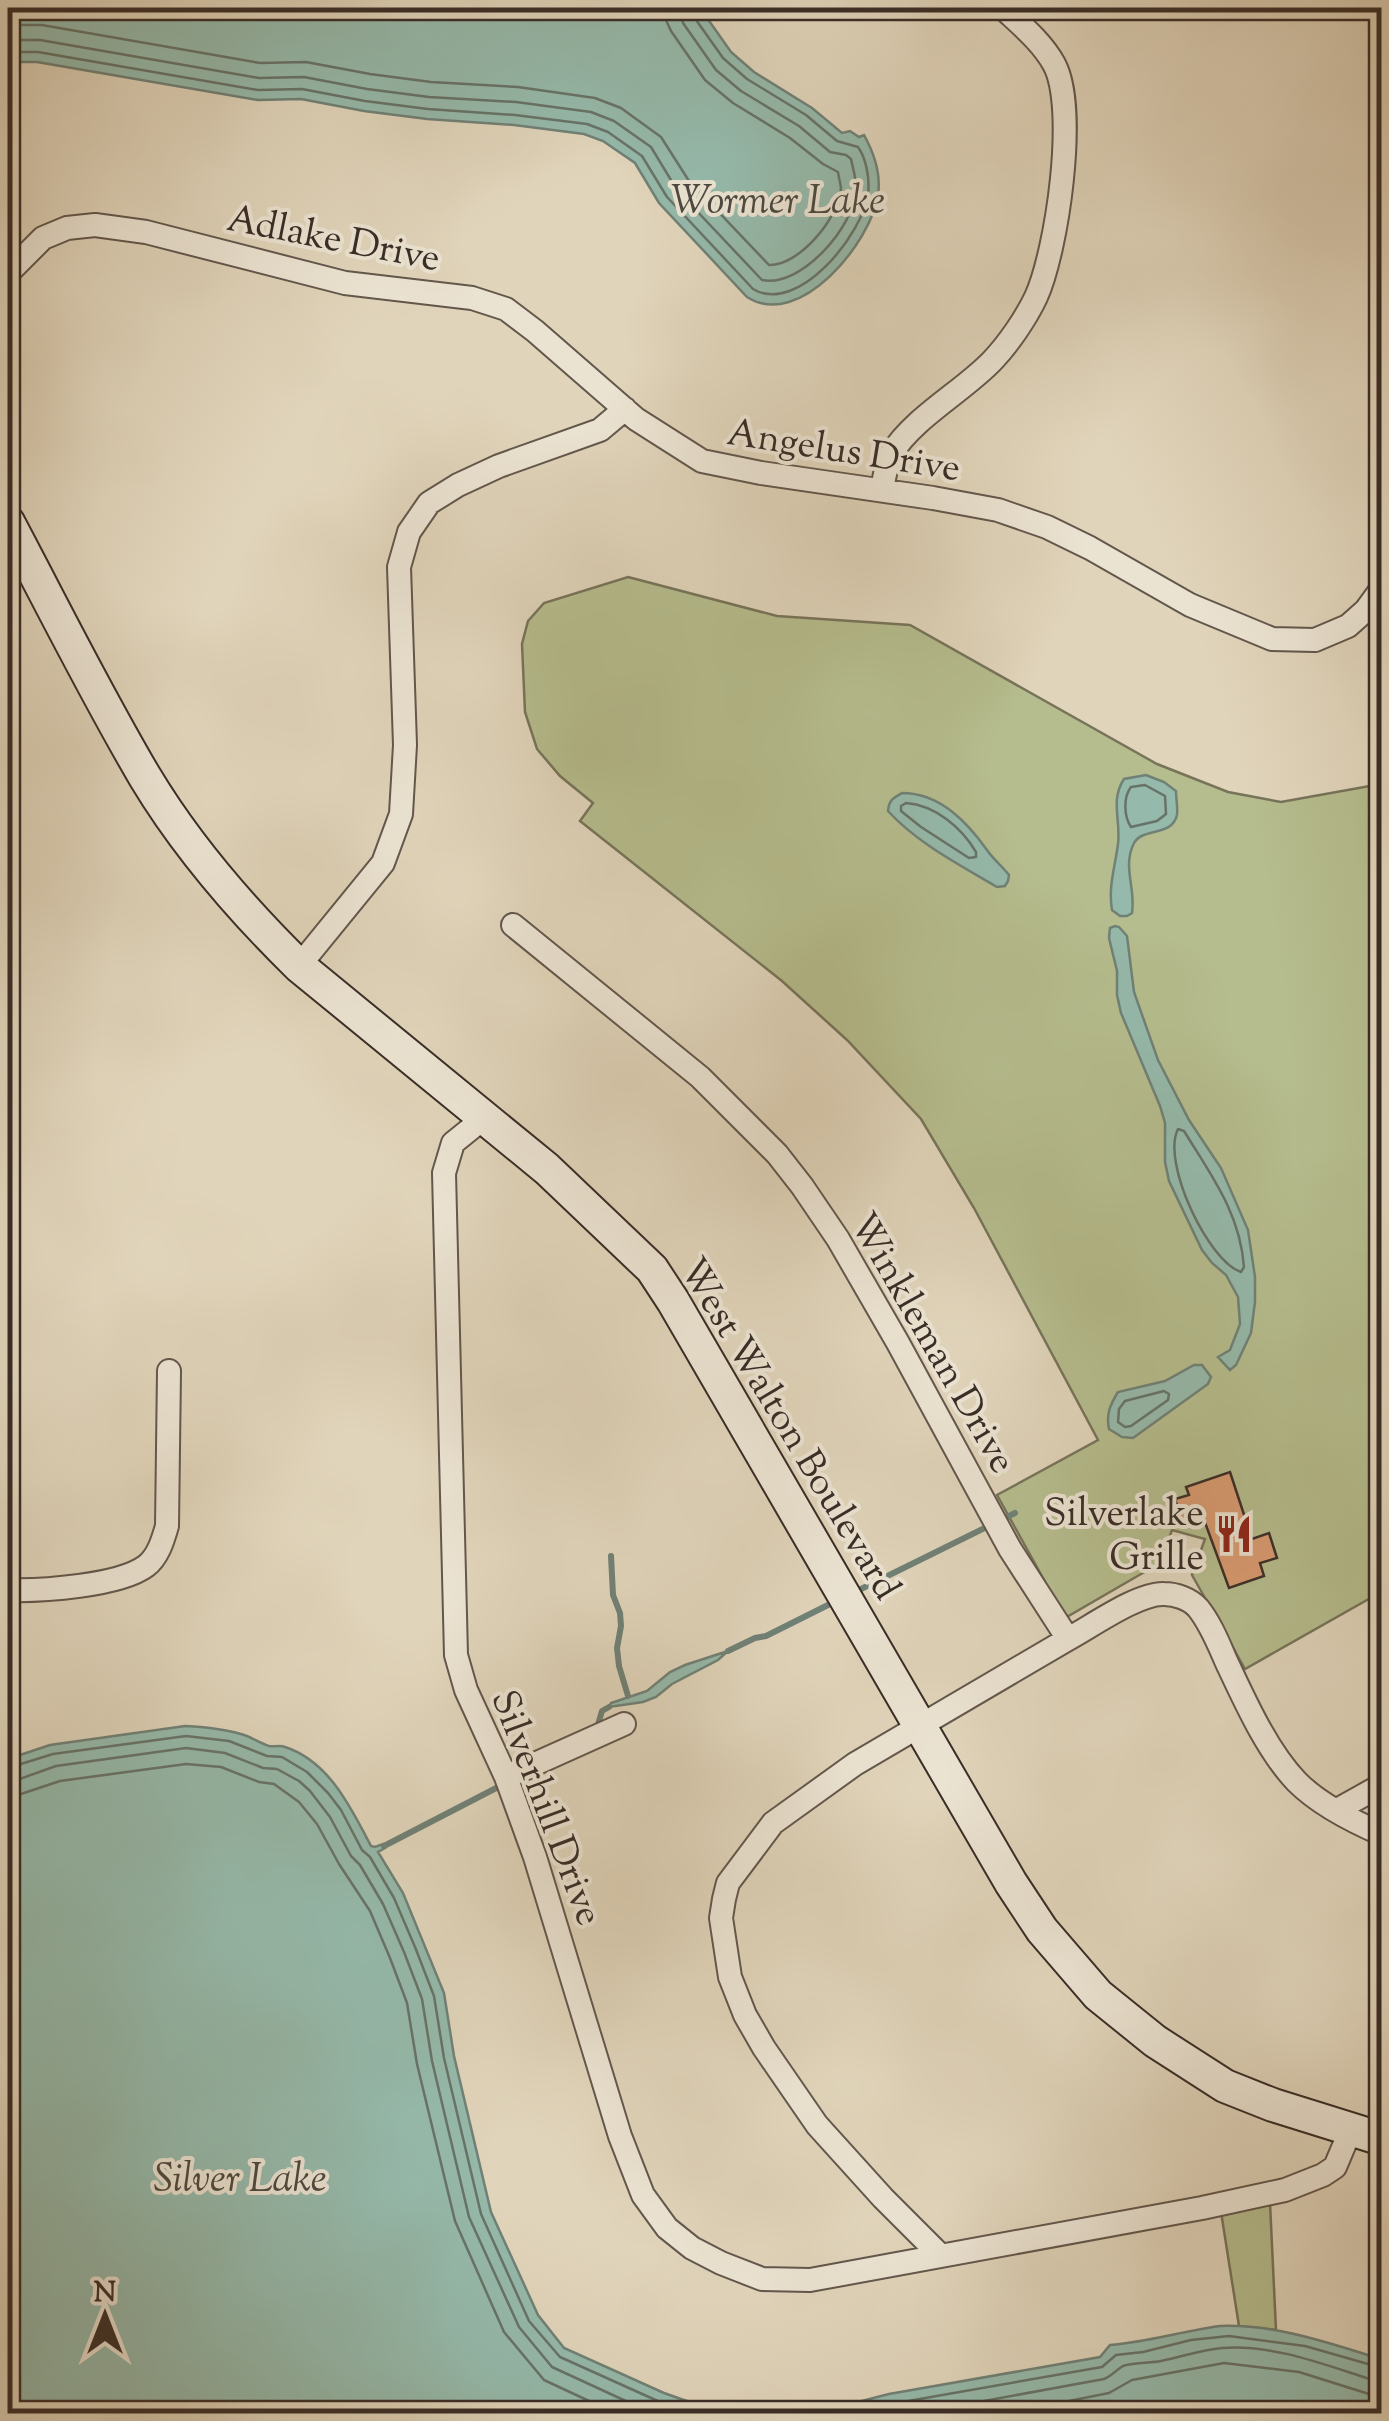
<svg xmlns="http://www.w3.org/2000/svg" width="1389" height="2421" viewBox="0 0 1389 2421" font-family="'Sorts Mill Goudy',serif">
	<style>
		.green { fill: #b5bc8d; stroke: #77745a; stroke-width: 2.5 }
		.water { fill: #95b9aa; stroke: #708176; stroke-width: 2.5 }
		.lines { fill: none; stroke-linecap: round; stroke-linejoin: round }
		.shore { stroke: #677368; stroke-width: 2.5 }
		.stream { stroke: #708176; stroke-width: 6 }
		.building { fill: #d99a71; stroke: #392d27; stroke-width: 2.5 }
		.minor-casing { stroke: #63574c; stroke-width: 26 }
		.secondary-casing { stroke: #392d27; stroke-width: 36 }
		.minor { stroke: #ebe3d2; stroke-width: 22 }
		.secondary { stroke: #ebe3d2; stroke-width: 32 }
		.labels { text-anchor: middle; stroke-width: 8; stroke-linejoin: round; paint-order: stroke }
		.street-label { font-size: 38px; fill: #392d27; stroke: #ebe3d2 }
		.poi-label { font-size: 38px; fill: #392d27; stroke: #ebe3d2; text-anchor: end }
		.water-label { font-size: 40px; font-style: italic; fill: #4b4941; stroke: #ebe3d2 }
	</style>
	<rect width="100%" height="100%" fill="#e0d4ba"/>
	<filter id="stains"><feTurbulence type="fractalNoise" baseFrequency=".002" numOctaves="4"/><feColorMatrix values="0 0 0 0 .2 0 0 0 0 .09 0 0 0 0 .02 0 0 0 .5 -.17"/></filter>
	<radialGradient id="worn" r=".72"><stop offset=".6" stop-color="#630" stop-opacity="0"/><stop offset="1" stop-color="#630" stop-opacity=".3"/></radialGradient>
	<path class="green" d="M 628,577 L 777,616 L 910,625 L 1157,764 L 1228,792 L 1281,802 L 1381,784 L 1381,1592 L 1245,1669 L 1192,1575 L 1205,1539 L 1172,1530 L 1160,1563 L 1065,1618 L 997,1495 L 1098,1440 L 974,1208 L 921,1119 L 847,1040 L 782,981 L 580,821 L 593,803 L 560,776 L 537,749 L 525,712 L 522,644 L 528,621 L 544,603 Z
		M 1270,2203 L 1276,2330 L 1239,2326 L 1221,2212 Z"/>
	<path class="water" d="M 8,8 L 700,8 L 731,52 L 754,72 L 812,108 L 842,133 L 850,131 L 859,137 L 864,135 C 874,153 881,175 878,195 C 871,242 800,331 747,297 L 659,203 L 635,163 L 603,141 L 584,134 L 514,125 L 427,119 L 364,111 L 301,99 L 258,100 L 37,62 L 8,62 Z
		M 1146,775 L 1164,782 L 1176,791 C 1176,798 1178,808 1177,815 C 1172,837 1143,827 1134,843 C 1122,867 1136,888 1132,913 L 1127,916 L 1120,916 L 1112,910 C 1108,887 1115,867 1118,844 C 1121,821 1110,800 1124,779 Z
		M 902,793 C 940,793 967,822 987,850 C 993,859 1002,866 1009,875 L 1008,881 L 1005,886 L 997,887 C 960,865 917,843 888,811 C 889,800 893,798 902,793 Z
		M 1115,926 L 1119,927 L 1127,936 L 1134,992 L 1158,1060 L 1189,1120 L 1221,1168 L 1248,1230 L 1255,1277 L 1255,1302 L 1251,1333 L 1236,1365 L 1230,1370 L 1218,1357 L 1230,1350 L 1240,1324 L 1238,1297 L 1226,1275 L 1212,1263 L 1202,1250 L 1169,1181 L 1165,1162 L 1165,1123 L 1160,1106 L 1121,1013 L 1117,995 L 1117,971 L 1109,938 L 1110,928 Z
		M 1194,1365 L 1202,1365 L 1211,1377 L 1208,1384 L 1133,1438 L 1122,1437 L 1109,1429 C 1106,1414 1110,1405 1118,1392 L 1165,1381 Z
		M 728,1651 L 718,1660 L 672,1684 L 656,1697 L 643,1702 L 609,1707 L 611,1703 L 647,1691 L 670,1672 L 685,1665 Z
		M 185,1726 C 206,1727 227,1729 247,1736 C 254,1739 262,1744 269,1746 C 274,1747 280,1745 285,1747 C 329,1761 351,1808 371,1846 L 375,1847 L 383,1844 L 385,1848 L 378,1852 L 403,1893 L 444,1993 L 454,2056 L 491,2212 L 538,2315 L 564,2348 L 664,2393 L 721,2413 L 8,2413 L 8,1759 L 50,1745 Z
		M 1220,2326 C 1276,2324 1329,2343 1381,2359 L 1381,2413 L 815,2413 L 889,2394 L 1100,2357 L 1110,2345 C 1147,2342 1183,2331 1220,2326 Z"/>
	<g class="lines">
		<path class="shore" d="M 8,25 L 42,25 L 260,63 L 306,62 L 370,74 L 431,82 L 518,87 L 595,98 L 621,108 L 661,137 L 689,181 L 769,265 C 799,266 839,218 841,188 C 841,187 838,173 838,172 L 823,164 L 790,138 L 733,103 L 705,80 L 671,31 L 666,20 L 665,8
			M 8,40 L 40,40 L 259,78 L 304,77 L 367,89 L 429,97 L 516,102 L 591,112 L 614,121 L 651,147 L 677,190 L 762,280 C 801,288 854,227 856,190 C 857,181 853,169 851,159 L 846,155 L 830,152 L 799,126 L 741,91 L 716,70 L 683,23 L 680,8
			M 8,52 L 38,52 L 258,90 L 302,89 L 365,101 L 428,109 L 515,115 L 587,124 L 608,132 L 642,156 L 667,197 L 753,289 C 798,316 864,233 868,193 C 870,179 866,158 858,147 L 837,141 L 806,115 L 747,79 L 723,58 L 694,17 L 692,8
			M 1145,785 L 1165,796 L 1166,814 L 1157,821 L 1131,827 C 1124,817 1123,797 1131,787 Z
			M 906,803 C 935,805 962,828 976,852 L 976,857 L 969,858 L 921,827 L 901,811 L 901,806 Z
			M 1178,1129 L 1184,1131 C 1211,1175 1240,1213 1244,1267 L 1241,1272 C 1208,1261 1161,1162 1178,1129 Z
			M 1164,1391 L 1169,1394 L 1168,1400 L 1131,1426 L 1125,1427 L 1118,1422 L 1119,1409 L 1125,1401 Z
			M 8,1768 L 53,1754 L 186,1736 L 229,1741 L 267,1756 L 282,1757 L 307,1772 L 328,1793 L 341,1810 L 362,1850 L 370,1857 L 394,1898 L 415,1947 L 434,1996 L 444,2058 L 481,2214 L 529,2321 L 560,2357 L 660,2402 L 692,2414
			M 8,1780 L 17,1780 L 56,1766 L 186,1748 L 225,1753 L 263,1768 L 277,1769 L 299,1781 L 310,1791 L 330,1817 L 351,1856 L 360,1865 L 383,1904 L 404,1952 L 422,1999 L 432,2061 L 469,2217 L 519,2327 L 552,2367 L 654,2414
			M 8,1795 L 21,1794 L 60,1781 L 186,1764 L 221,1767 L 259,1782 L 274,1784 L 299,1802 L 317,1824 L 339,1864 L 370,1911 L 390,1958 L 407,2003 L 417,2064 L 455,2221 L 504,2332 L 544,2380 L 617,2414
			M 855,2414 L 891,2404 L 1102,2367 L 1116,2355 L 1143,2352 L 1191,2340 L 1229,2336 L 1305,2346 L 1382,2368
			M 913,2414 L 1104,2379 C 1112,2376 1116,2370 1123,2366 C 1130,2363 1152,2363 1161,2361 C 1181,2357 1201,2350 1222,2348 C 1273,2344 1325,2365 1373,2380 L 1382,2380
			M 1003,2414 L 1109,2393 L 1132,2380 L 1224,2363 L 1299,2372 L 1369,2394 L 1382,2395"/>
		<path class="stream" d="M 611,1556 L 613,1595 L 620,1613 L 621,1626 L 617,1648 L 619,1666 L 628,1696
			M 855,1592 L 1015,1513
			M 728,1651 L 755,1638 L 766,1636 L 834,1602
			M 596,1731 L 602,1711 L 609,1707
			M 384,1846 L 504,1784"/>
	</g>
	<path class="building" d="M 1230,1472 L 1252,1539 L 1269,1533 L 1277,1558 L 1260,1563 L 1264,1576 L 1229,1588 L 1203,1517 L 1183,1524 L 1175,1499 L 1189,1495 L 1186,1487 Z"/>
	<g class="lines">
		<g class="minor-casing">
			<path id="minor" d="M 8,273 L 43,238 L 67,228 L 95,225 L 146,232 L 345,283 L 472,298 L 506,309 L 535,331 L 636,419 L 702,461 L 761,473 L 933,498 L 998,510 L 1047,527 L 1090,548 L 1190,605 L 1272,639 L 1315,640 L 1348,626 L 1366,610 L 1382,588
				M 882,490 C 884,478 886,464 892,453 C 913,418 965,390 993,360 C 1009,343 1026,318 1036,297 C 1057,251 1078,108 1054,64 C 1042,42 1021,25 1003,8
				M 513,925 L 700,1077 L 777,1154 L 802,1186 L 838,1239 L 898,1343 L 1010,1549 L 1068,1639 C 1092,1626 1138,1593 1164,1594 C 1176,1594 1190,1599 1198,1608 C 1211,1624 1219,1645 1227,1663 C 1245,1701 1267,1751 1297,1782 C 1320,1805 1352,1821 1382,1834
				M 299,966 L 383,863 L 401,814 L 405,745 L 399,567 L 409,532 L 429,503 L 458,485 L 499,466 L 600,430 L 625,409
				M 484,1118 L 453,1143 L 444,1173 L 456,1655 L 466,1690 L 506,1777 L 535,1857 L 620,2136 L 643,2195 L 667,2228 L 692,2248 L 721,2263 L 762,2279 L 810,2280 L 1202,2208 L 1285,2190 L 1323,2175 L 1335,2167 L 1351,2129
				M 8,1590 C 41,1591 119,1586 146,1566 C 158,1557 163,1540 167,1526 L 169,1371
				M 506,1777 L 624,1724
				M 1337,1810 L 1382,1785
				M 941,2256 L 883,2198 L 817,2125 L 764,2048 L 745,2015 L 730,1977 L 721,1918 L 724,1899 L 728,1883 L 773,1823 L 855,1764 L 1068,1639"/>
		</g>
		<g class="secondary-casing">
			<path id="secondary" d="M 8,522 C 53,607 96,694 145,777 C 187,847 242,910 299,966 L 547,1169 L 652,1269 L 673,1301 L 1011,1883 L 1042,1930 L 1098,1995 L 1155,2041 L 1225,2086 L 1273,2105 L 1382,2139"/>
		</g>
		<use href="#minor" class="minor"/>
		<use href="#secondary" class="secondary"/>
	</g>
	<defs>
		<g id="restaurant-bare" transform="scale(3)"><path d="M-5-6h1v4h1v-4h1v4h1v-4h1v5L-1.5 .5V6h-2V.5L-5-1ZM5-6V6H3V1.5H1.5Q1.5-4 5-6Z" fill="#8f2418" stroke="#ebe3d2" stroke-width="2.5" paint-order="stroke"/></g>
	</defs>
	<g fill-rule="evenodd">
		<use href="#restaurant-bare" x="1234" y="1534"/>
	</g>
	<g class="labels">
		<g class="street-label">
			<text transform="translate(334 237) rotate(11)" y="13">Adlake Drive</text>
			<text transform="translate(844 449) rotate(9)" y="13">Angelus Drive</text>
			<text transform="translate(934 1342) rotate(60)" y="13">Winkleman Drive</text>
			<text transform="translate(791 1428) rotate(59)" y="13">West Walton Boulevard</text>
			<text transform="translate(548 1807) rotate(69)" y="13">Silverhill Drive</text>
		</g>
		<g class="poi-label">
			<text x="1204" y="1525">Silverlake<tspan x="1204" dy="44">Grille</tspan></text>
		</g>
		<g class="water-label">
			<text x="778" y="213">Wormer Lake</text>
			<text x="240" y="2191">Silver Lake</text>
		</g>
	</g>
	<rect width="1389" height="2421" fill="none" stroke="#e0d4ba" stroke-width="40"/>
	<rect x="10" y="10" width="1369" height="2401" fill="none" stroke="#392d27" stroke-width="5"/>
	<rect x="20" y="20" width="1349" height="2381" fill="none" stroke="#392d27" stroke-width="2.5"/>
	<g transform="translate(105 2316)" stroke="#ebe3d2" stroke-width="8" paint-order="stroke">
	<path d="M0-8L18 38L0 25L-18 38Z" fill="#392d27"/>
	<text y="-15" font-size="28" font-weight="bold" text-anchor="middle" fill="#392d27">N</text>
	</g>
	<rect width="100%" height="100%" filter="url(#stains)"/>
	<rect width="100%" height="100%" fill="url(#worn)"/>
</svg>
